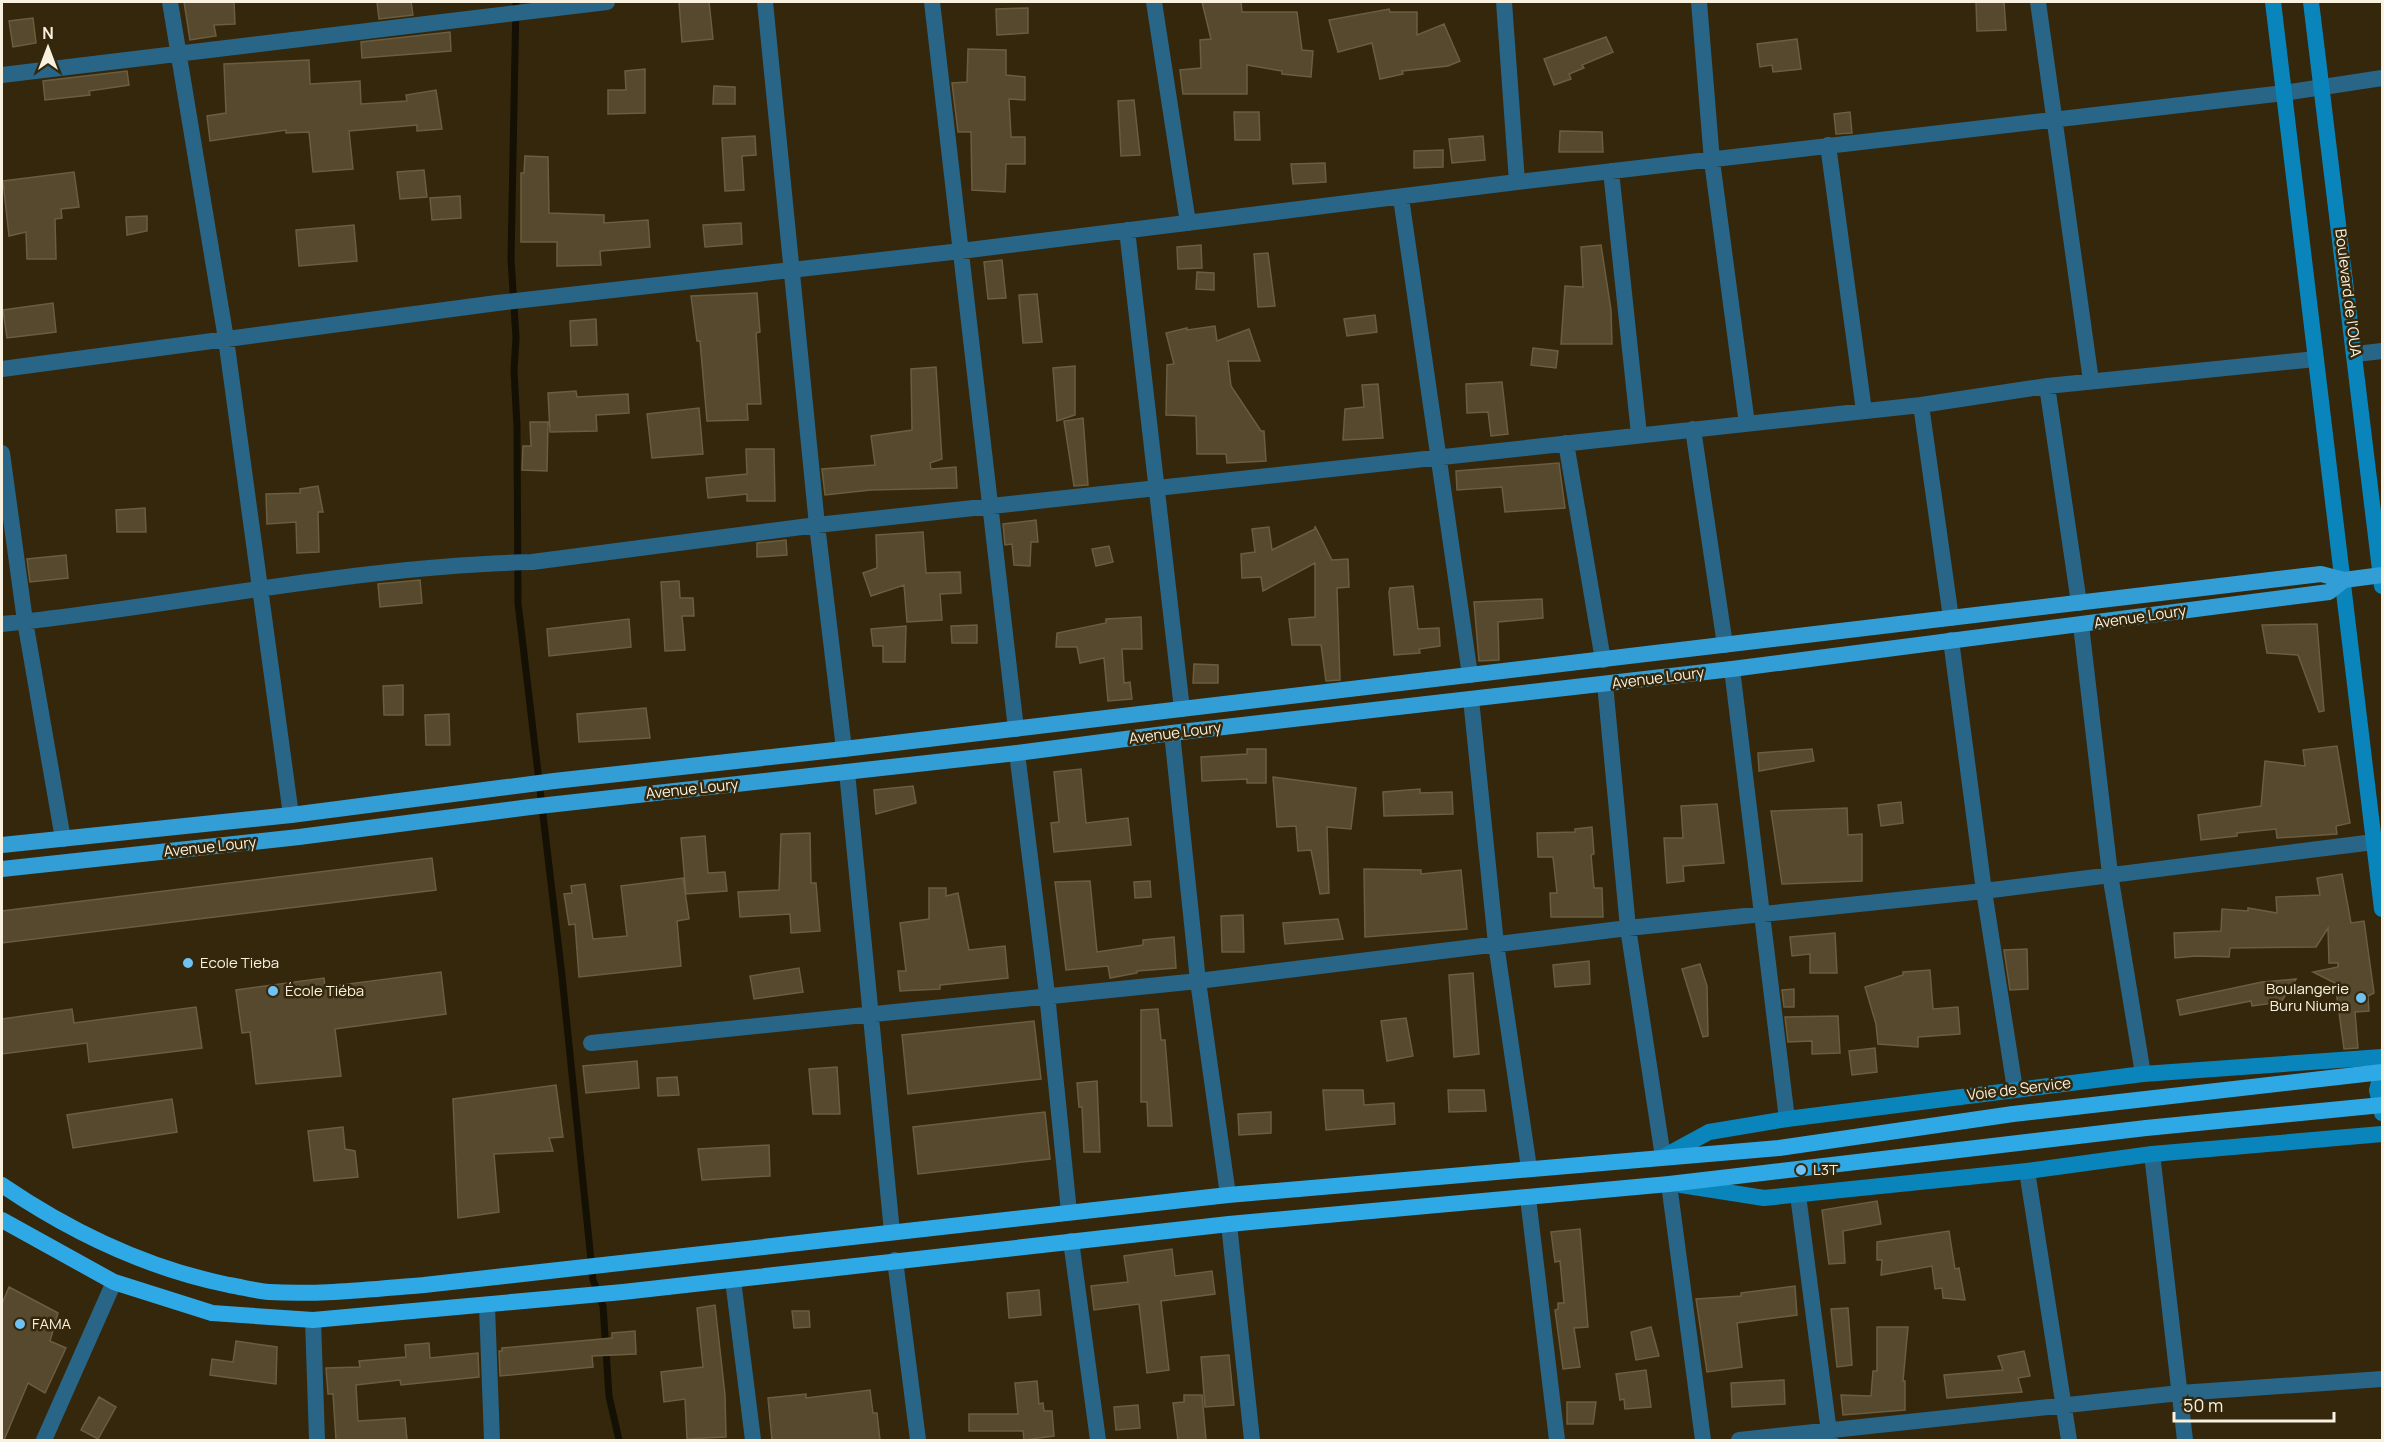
<svg xmlns="http://www.w3.org/2000/svg" width="2384" height="1442" viewBox="0 0 2384 1442" font-family="Manrope,sans-serif">
	<style>
		.lines { fill: none; stroke-linecap: round; stroke-linejoin: round }
		.stream { stroke: #151004; stroke-width: 7 }
		.building { fill: #56492d; stroke: #6b5d40; stroke-width: 1.5 }
		.minor { stroke: #286587; stroke-width: 16 }
		.tertiary { stroke: #286587; stroke-width: 16 }
		.secondary { stroke: #0985bc; stroke-width: 16 }
		.primary { stroke: #339dd5; stroke-width: 16 }
		.trunk { stroke: #2fa8e6; stroke-width: 16 }
		.poi-dot { fill: #6fc2f4; stroke: #34270b; stroke-width: 2 }
		.labels { text-anchor: middle; stroke-width: 5; stroke-linejoin: round; paint-order: stroke }
		.street-label { font-size: 15px; fill: #f8f1e0; stroke: #34270b }
		.poi-label { font-size: 15px; fill: #f8f1e0; stroke: #34270b; text-anchor: start }
	</style>
	<rect width="100%" height="100%" fill="#34270b"/>
	<g class="lines">
		<path class="stream" d="M 516,2 L 511,259 L 516,338 L 514,370 L 517,426 L 518,603 L 562,976 L 593,1280 L 603,1306 L 609,1396 L 619,1440"/>
	</g>
	<path class="building" d="M 184,2 L 234,2 L 235,24 L 214,25 L 216,36 L 190,40 Z
		M 377,2 L 411,2 L 413,15 L 379,19 Z
		M 679,2 L 709,2 L 713,39 L 682,42 Z
		M 1202,2 L 1241,2 L 1242,12 L 1297,12 L 1302,50 L 1313,51 L 1311,77 L 1282,74 L 1282,71 L 1247,65 L 1247,94 L 1183,94 L 1180,70 L 1201,68 L 1200,40 L 1211,39 Z
		M 1976,2 L 2004,2 L 2006,30 L 1977,31 Z
		M 1028,8 L 1028,33 L 997,35 L 996,9 Z
		M 1389,9 L 1390,12 L 1417,12 L 1417,35 L 1444,24 L 1460,61 L 1448,66 L 1402,71 L 1403,74 L 1380,79 L 1372,43 L 1338,52 L 1329,20 Z
		M 33,18 L 36,43 L 13,47 L 9,21 Z
		M 450,32 L 451,51 L 362,58 L 361,42 Z
		M 1606,37 L 1613,52 L 1582,65 L 1584,68 L 1569,74 L 1571,79 L 1554,85 L 1544,59 Z
		M 1797,39 L 1801,69 L 1773,72 L 1772,65 L 1760,67 L 1757,44 Z
		M 968,49 L 1006,50 L 1006,75 L 1025,77 L 1025,100 L 1009,99 L 1011,137 L 1025,137 L 1025,164 L 1006,164 L 1005,192 L 972,190 L 971,132 L 958,132 L 952,83 L 967,82 Z
		M 309,60 L 310,84 L 360,81 L 361,104 L 407,101 L 406,95 L 436,90 L 442,129 L 417,131 L 417,125 L 349,131 L 353,169 L 313,172 L 309,132 L 286,133 L 286,130 L 210,141 L 207,116 L 226,113 L 224,64 Z
		M 645,69 L 645,113 L 608,114 L 608,90 L 626,90 L 625,71 Z
		M 127,71 L 129,85 L 89,91 L 90,95 L 45,100 L 43,81 Z
		M 714,86 L 735,87 L 735,104 L 713,104 Z
		M 1134,100 L 1140,155 L 1121,156 L 1118,101 Z
		M 1234,112 L 1259,112 L 1260,140 L 1235,140 Z
		M 1850,112 L 1852,133 L 1836,134 L 1834,114 Z
		M 1560,131 L 1602,132 L 1603,152 L 1559,152 Z
		M 755,136 L 756,155 L 742,156 L 744,190 L 725,191 L 722,138 Z
		M 1483,136 L 1485,160 L 1452,163 L 1449,139 Z
		M 1443,150 L 1443,167 L 1414,168 L 1414,151 Z
		M 525,156 L 548,157 L 549,213 L 604,215 L 604,223 L 648,220 L 650,247 L 600,251 L 601,265 L 557,266 L 557,242 L 521,242 L 521,173 L 524,173 Z
		M 1325,163 L 1326,182 L 1293,184 L 1291,164 Z
		M 424,170 L 427,197 L 400,199 L 397,172 Z
		M 74,172 L 79,207 L 61,209 L 62,218 L 55,219 L 56,259 L 27,259 L 26,232 L 9,236 L 3,181 Z
		M 460,196 L 461,218 L 432,220 L 430,198 Z
		M 147,216 L 147,231 L 127,235 L 126,217 Z
		M 741,223 L 742,244 L 705,247 L 703,225 Z
		M 354,225 L 357,261 L 299,266 L 296,230 Z
		M 1201,245 L 1202,268 L 1178,269 L 1177,247 Z
		M 1601,245 L 1611,310 L 1612,344 L 1561,344 L 1565,286 L 1583,287 L 1581,247 Z
		M 1268,253 L 1275,306 L 1258,307 L 1254,254 Z
		M 1002,260 L 1006,298 L 988,299 L 984,262 Z
		M 1197,272 L 1214,273 L 1214,290 L 1196,289 Z
		M 757,293 L 760,332 L 756,333 L 761,404 L 747,404 L 748,420 L 707,421 L 700,341 L 697,341 L 691,296 Z
		M 1037,294 L 1042,342 L 1023,343 L 1019,295 Z
		M 53,303 L 56,332 L 7,338 L 3,310 Z
		M 1375,315 L 1377,332 L 1347,336 L 1344,319 Z
		M 596,319 L 597,345 L 571,346 L 570,321 Z
		M 1215,326 L 1217,341 L 1249,329 L 1260,361 L 1228,361 L 1231,386 L 1261,431 L 1264,431 L 1266,461 L 1227,463 L 1226,454 L 1197,454 L 1196,416 L 1166,415 L 1167,365 L 1174,364 L 1166,333 L 1187,328 L 1187,330 Z
		M 1533,348 L 1558,351 L 1556,368 L 1531,365 Z
		M 1075,366 L 1075,415 L 1057,421 L 1053,368 Z
		M 936,367 L 942,459 L 930,463 L 931,469 L 956,467 L 957,488 L 871,490 L 825,495 L 822,469 L 875,465 L 871,436 L 912,430 L 911,369 Z
		M 1502,382 L 1508,434 L 1491,436 L 1488,412 L 1467,413 L 1466,384 Z
		M 1378,384 L 1383,438 L 1343,440 L 1345,409 L 1364,407 L 1362,385 Z
		M 576,391 L 577,397 L 628,394 L 629,413 L 596,415 L 597,431 L 550,432 L 548,393 Z
		M 699,408 L 703,454 L 652,458 L 647,414 Z
		M 1083,418 L 1088,485 L 1074,486 L 1064,421 Z
		M 530,422 L 548,422 L 547,471 L 522,470 L 523,446 L 531,446 Z
		M 746,449 L 774,449 L 775,501 L 747,501 L 747,494 L 708,498 L 706,478 L 747,474 Z
		M 1559,463 L 1565,508 L 1505,512 L 1502,487 L 1457,490 L 1456,471 Z
		M 318,486 L 323,512 L 318,512 L 319,552 L 297,553 L 296,522 L 267,524 L 266,494 L 300,493 L 300,489 Z
		M 145,508 L 146,532 L 117,532 L 116,510 Z
		M 1036,520 L 1038,542 L 1031,542 L 1030,566 L 1014,565 L 1012,544 L 1005,545 L 1003,524 Z
		M 1315,526 L 1332,560 L 1348,559 L 1349,587 L 1337,588 L 1340,680 L 1326,681 L 1321,645 L 1292,645 L 1289,619 L 1315,617 L 1315,563 L 1263,591 L 1261,577 L 1242,578 L 1241,554 L 1255,552 L 1252,529 L 1269,527 L 1272,550 L 1315,529 Z
		M 923,532 L 926,573 L 960,572 L 961,593 L 940,594 L 942,620 L 907,622 L 904,585 L 871,596 L 863,573 L 877,568 L 876,535 Z
		M 786,540 L 787,555 L 757,557 L 757,543 Z
		M 1109,546 L 1113,562 L 1096,566 L 1092,549 Z
		M 66,555 L 68,578 L 30,582 L 27,559 Z
		M 420,580 L 422,603 L 380,607 L 378,584 Z
		M 679,581 L 680,598 L 693,598 L 694,616 L 682,616 L 685,650 L 665,651 L 661,582 Z
		M 1413,586 L 1418,629 L 1439,628 L 1440,646 L 1419,649 L 1420,653 L 1394,655 L 1389,592 L 1390,588 Z
		M 1542,599 L 1543,618 L 1498,622 L 1499,660 L 1479,661 L 1474,602 Z
		M 1141,617 L 1142,649 L 1122,649 L 1124,683 L 1130,682 L 1132,699 L 1108,701 L 1104,658 L 1080,663 L 1077,647 L 1056,647 L 1057,633 L 1106,623 L 1106,619 Z
		M 629,619 L 631,647 L 549,656 L 547,629 Z
		M 2317,624 L 2324,711 L 2319,712 L 2298,655 L 2267,653 L 2262,625 Z
		M 977,625 L 977,643 L 952,643 L 951,626 Z
		M 906,626 L 905,662 L 883,662 L 883,646 L 873,646 L 871,629 Z
		M 1194,664 L 1218,665 L 1218,683 L 1193,683 Z
		M 403,685 L 403,715 L 384,715 L 383,686 Z
		M 646,708 L 650,738 L 579,742 L 577,714 Z
		M 449,714 L 450,745 L 426,745 L 425,715 Z
		M 2337,746 L 2350,823 L 2336,826 L 2337,834 L 2277,838 L 2276,829 L 2237,833 L 2237,836 L 2201,840 L 2198,815 L 2261,806 L 2265,761 L 2305,766 L 2303,750 Z
		M 1247,749 L 1266,749 L 1266,783 L 1247,783 L 1247,779 L 1202,781 L 1201,757 L 1247,754 Z
		M 1812,749 L 1814,761 L 1759,771 L 1758,753 Z
		M 1081,769 L 1086,823 L 1128,818 L 1131,845 L 1054,852 L 1051,823 L 1059,822 L 1054,772 Z
		M 1273,777 L 1356,788 L 1351,829 L 1327,827 L 1329,893 L 1320,894 L 1311,850 L 1298,851 L 1296,826 L 1277,827 Z
		M 913,786 L 916,803 L 876,814 L 874,790 Z
		M 1420,789 L 1420,793 L 1452,792 L 1453,814 L 1384,816 L 1383,792 Z
		M 1901,802 L 1903,823 L 1881,826 L 1878,805 Z
		M 1717,804 L 1724,863 L 1683,866 L 1684,881 L 1667,883 L 1664,838 L 1683,838 L 1681,806 Z
		M 1847,808 L 1848,835 L 1862,834 L 1862,881 L 1782,884 L 1771,811 Z
		M 1592,827 L 1594,854 L 1591,855 L 1594,888 L 1602,888 L 1603,917 L 1551,917 L 1550,893 L 1557,893 L 1553,857 L 1538,857 L 1537,833 L 1575,832 L 1575,829 Z
		M 810,833 L 811,883 L 816,883 L 820,931 L 791,933 L 790,914 L 740,917 L 738,892 L 779,890 L 781,834 Z
		M 705,836 L 708,873 L 725,872 L 727,891 L 686,894 L 681,838 Z
		M 432,858 L 436,890 L 2,943 L 2,911 Z
		M 1364,869 L 1421,870 L 1421,874 L 1461,870 L 1467,929 L 1365,937 Z
		M 2342,874 L 2351,923 L 2364,921 L 2374,993 L 2368,996 L 2369,1011 L 2355,1012 L 2358,1048 L 2344,1049 L 2335,983 L 2313,972 L 2338,967 L 2338,963 L 2329,963 L 2328,928 L 2316,947 L 2230,948 L 2229,957 L 2196,956 L 2175,958 L 2174,933 L 2221,931 L 2222,909 L 2248,911 L 2248,908 L 2277,913 L 2276,897 L 2320,895 L 2317,878 Z
		M 683,878 L 689,919 L 677,921 L 681,966 L 579,977 L 575,924 L 569,925 L 564,894 L 572,893 L 571,886 L 585,884 L 593,939 L 627,936 L 621,886 Z
		M 1090,881 L 1097,952 L 1143,945 L 1143,940 L 1174,937 L 1176,968 L 1137,971 L 1137,973 L 1110,978 L 1108,966 L 1066,970 L 1055,882 Z
		M 1150,881 L 1151,897 L 1135,898 L 1134,882 Z
		M 929,888 L 946,888 L 946,896 L 958,893 L 969,950 L 1005,946 L 1008,978 L 940,985 L 940,989 L 900,991 L 898,971 L 906,971 L 900,923 L 929,919 Z
		M 1243,915 L 1244,952 L 1222,952 L 1221,916 Z
		M 1338,919 L 1343,939 L 1285,944 L 1283,923 Z
		M 1835,933 L 1837,973 L 1810,973 L 1810,954 L 1792,956 L 1790,937 Z
		M 2027,949 L 2028,989 L 2010,990 L 2004,950 Z
		M 1589,961 L 1590,984 L 1555,987 L 1553,965 Z
		M 1700,964 L 1707,986 L 1708,1036 L 1703,1037 L 1682,969 Z
		M 799,968 L 803,992 L 754,999 L 750,976 Z
		M 1930,970 L 1933,1009 L 1958,1007 L 1960,1034 L 1918,1037 L 1918,1047 L 1878,1044 L 1876,1024 L 1865,987 L 1903,975 L 1903,972 Z
		M 441,972 L 446,1014 L 335,1029 L 341,1076 L 256,1084 L 250,1032 L 242,1033 L 236,990 L 324,978 L 325,987 Z
		M 1473,973 L 1479,1054 L 1454,1057 L 1449,975 Z
		M 2296,979 L 2281,1002 L 2252,1006 L 2251,1001 L 2180,1015 L 2177,1000 L 2262,982 Z
		M 1794,989 L 1794,1007 L 1784,1007 L 1782,990 Z
		M 196,1007 L 202,1048 L 89,1062 L 87,1043 L 2,1054 L 2,1019 L 72,1009 L 74,1023 Z
		M 1158,1009 L 1161,1040 L 1165,1040 L 1172,1126 L 1148,1126 L 1147,1102 L 1141,1102 L 1141,1010 Z
		M 1838,1016 L 1840,1053 L 1812,1054 L 1812,1041 L 1788,1042 L 1785,1017 Z
		M 1406,1018 L 1413,1056 L 1387,1061 L 1381,1021 Z
		M 1034,1021 L 1041,1079 L 908,1094 L 902,1035 Z
		M 1875,1048 L 1877,1072 L 1852,1075 L 1849,1051 Z
		M 637,1061 L 639,1088 L 586,1093 L 583,1066 Z
		M 837,1067 L 840,1114 L 813,1114 L 809,1069 Z
		M 677,1077 L 679,1095 L 658,1096 L 657,1078 Z
		M 1097,1081 L 1100,1152 L 1084,1152 L 1082,1107 L 1079,1107 L 1077,1083 Z
		M 556,1085 L 563,1137 L 549,1138 L 553,1151 L 494,1154 L 499,1212 L 458,1218 L 453,1099 Z
		M 1323,1090 L 1363,1090 L 1364,1105 L 1394,1103 L 1395,1124 L 1326,1130 Z
		M 1448,1090 L 1484,1090 L 1486,1111 L 1449,1112 Z
		M 172,1099 L 177,1132 L 73,1148 L 67,1115 Z
		M 1045,1112 L 1050,1159 L 918,1174 L 913,1127 Z
		M 1271,1112 L 1271,1133 L 1239,1135 L 1238,1114 Z
		M 343,1127 L 345,1149 L 355,1151 L 358,1177 L 314,1181 L 308,1131 Z
		M 769,1145 L 770,1176 L 702,1180 L 698,1149 Z
		M 1877,1201 L 1881,1224 L 1843,1231 L 1845,1263 L 1829,1264 L 1822,1210 Z
		M 1580,1229 L 1588,1327 L 1574,1328 L 1580,1367 L 1563,1369 L 1555,1310 L 1558,1309 L 1558,1303 L 1564,1303 L 1560,1261 L 1555,1262 L 1551,1232 Z
		M 1949,1231 L 1955,1269 L 1959,1268 L 1965,1300 L 1943,1298 L 1942,1288 L 1935,1289 L 1932,1266 L 1881,1275 L 1882,1260 L 1877,1260 L 1877,1242 Z
		M 1172,1249 L 1175,1276 L 1212,1271 L 1215,1294 L 1161,1301 L 1169,1370 L 1147,1373 L 1139,1304 L 1094,1310 L 1091,1286 L 1128,1282 L 1124,1256 Z
		M 1795,1286 L 1797,1315 L 1737,1323 L 1742,1367 L 1707,1372 L 1696,1299 L 1741,1296 L 1741,1293 Z
		M 9,1287 L 58,1313 L 50,1341 L 66,1348 L 45,1393 L 28,1383 L 4,1440 L 2,1440 L 2,1304 Z
		M 1039,1290 L 1041,1315 L 1009,1318 L 1007,1293 Z
		M 715,1305 L 725,1395 L 726,1437 L 687,1439 L 685,1399 L 664,1402 L 661,1372 L 703,1367 L 697,1308 Z
		M 1848,1308 L 1852,1365 L 1837,1367 L 1831,1309 Z
		M 792,1311 L 809,1311 L 810,1327 L 794,1328 Z
		M 1651,1327 L 1659,1356 L 1636,1360 L 1631,1332 Z
		M 1877,1327 L 1908,1327 L 1903,1381 L 1905,1381 L 1905,1410 L 1843,1415 L 1841,1395 L 1871,1396 L 1873,1371 L 1877,1371 Z
		M 635,1331 L 636,1354 L 592,1356 L 593,1367 L 500,1376 L 499,1351 L 502,1351 L 502,1348 L 612,1338 L 612,1333 Z
		M 236,1341 L 277,1347 L 276,1384 L 210,1375 L 212,1359 L 233,1362 Z
		M 429,1343 L 430,1358 L 478,1353 L 479,1377 L 401,1385 L 400,1380 L 356,1385 L 358,1421 L 405,1418 L 407,1440 L 336,1440 L 333,1394 L 328,1394 L 326,1368 L 360,1367 L 359,1361 L 406,1357 L 405,1345 Z
		M 2024,1351 L 2030,1376 L 2018,1378 L 2022,1392 L 1947,1398 L 1944,1375 L 2003,1370 L 1998,1356 Z
		M 1229,1355 L 1234,1405 L 1205,1407 L 1201,1357 Z
		M 1646,1370 L 1651,1407 L 1625,1409 L 1624,1399 L 1620,1400 L 1616,1374 Z
		M 1784,1380 L 1785,1404 L 1732,1407 L 1731,1383 Z
		M 1037,1381 L 1039,1404 L 1043,1403 L 1044,1411 L 1052,1411 L 1054,1436 L 1024,1440 L 1023,1431 L 969,1431 L 969,1414 L 1018,1414 L 1015,1383 Z
		M 870,1390 L 873,1413 L 877,1413 L 880,1440 L 772,1440 L 768,1398 L 806,1394 L 806,1398 Z
		M 1184,1395 L 1202,1395 L 1206,1440 L 1178,1440 L 1173,1403 L 1184,1402 Z
		M 99,1397 L 116,1407 L 98,1439 L 81,1430 Z
		M 1567,1402 L 1596,1402 L 1593,1424 L 1567,1424 Z
		M 1138,1405 L 1140,1428 L 1116,1430 L 1114,1407 Z"/>
	<g class="lines">
		<path class="minor" d="M 170,2 L 226,339 L 291,815
			M 765,2 L 817,525 L 844,749
			M 932,2 L 1016,729
			M 1154,2 L 1188,223
			M 1504,2 L 1517,182
			M 1699,2 L 1712,161 L 1747,424
			M 2038,2 L 2091,381
			M 2,75 L 607,2
			M 1828,145 L 1864,411
			M 1611,171 L 1639,434
			M 1401,198 L 1470,675
			M 1127,230 L 1182,709
			M 2356,354 L 2382,351
			M 2,369 L 497,303 L 961,251 L 1517,182 L 2284,93 L 2382,78
			M 2047,386 L 2079,603
			M 1921,405 L 1951,618
			M 1693,429 L 1725,645
			M 1566,443 L 1603,660
			M 2,453 L 25,621 L 63,839
			M 2,624 C 178,606 354,566 532,562 L 817,525 L 1921,405 L 2047,386 L 2316,359
			M 2081,625 L 2110,874 L 2143,1074
			M 1951,640 L 1984,891 L 2015,1089
			M 1732,669 L 1787,1119
			M 1605,684 L 1628,928 L 1663,1157
			M 1471,699 L 1496,944 L 1529,1168
			M 1172,733 L 1198,981 L 1228,1195
			M 1017,753 L 1047,994 L 1069,1212
			M 847,772 L 892,1232
			M 591,1043 L 1198,981 L 1628,928 L 1984,891 L 2374,842
			M 2152,1154 L 2185,1440
			M 2027,1171 L 2069,1440
			M 1669,1184 L 1703,1440
			M 1798,1195 L 1830,1440
			M 1528,1198 L 1557,1440
			M 1071,1241 L 1098,1440
			M 895,1260 L 918,1440
			M 733,1280 L 753,1440
			M 487,1306 L 492,1440
			M 313,1320 L 317,1440
			M 44,1440 L 114,1282
			M 1739,1440 L 2180,1393 L 2382,1379"/>
		<path class="tertiary" d="M 1229,1224 L 1252,1440"/>
		<path class="secondary" d="M 2273,2 L 2382,909
			M 2311,2 L 2382,586
			M 2382,1071 L 2377,1090 L 2382,1113
			M 1663,1157 L 1709,1132 L 1787,1119 L 2143,1074 L 2382,1057
			M 1681,1185 L 1764,1198 L 2027,1171 L 2152,1154 L 2382,1134"/>
		<path class="primary" d="M 2,845 L 291,815 L 554,781 L 844,749 L 2321,574 L 2344,580 L 2382,575
			M 2,869 L 299,837 L 530,807 L 1017,753 L 1172,733 L 1732,669 L 2329,592 L 2344,580"/>
		<path class="trunk" d="M 2,1185 C 71,1232 146,1268 229,1285 C 242,1287 256,1291 269,1292 C 321,1295 373,1289 424,1285 L 1228,1195 L 1779,1148 L 2013,1114 L 2382,1072
			M 2,1220 L 114,1282 L 212,1313 L 313,1320 L 623,1292 L 1229,1224 L 1669,1184 L 2146,1128 L 2382,1105"/>
	</g>
	<g class="poi-dot">
		<circle cx="188" cy="963" r="6"/>
		<circle cx="273" cy="991" r="6"/>
		<circle cx="2361" cy="998" r="6"/>
		<circle cx="1801" cy="1170" r="6"/>
		<circle cx="20" cy="1324" r="6"/>
	</g>
	<g class="labels">
		<g class="street-label">
			<text transform="translate(2348 293) rotate(83)" y="5">Boulevard de l'OUA</text>
			<text transform="translate(2140 617) rotate(-8)" y="5">Avenue Loury</text>
			<text transform="translate(1658 678) rotate(-7)" y="5">Avenue Loury</text>
			<text transform="translate(1175 733) rotate(-7)" y="5">Avenue Loury</text>
			<text transform="translate(692 789) rotate(-6)" y="5">Avenue Loury</text>
			<text transform="translate(210 847) rotate(-6)" y="5">Avenue Loury</text>
			<text transform="translate(2019 1089) rotate(-7)" y="5">Voie de Service</text>
		</g>
		<g class="poi-label">
			<text x="200" y="968">Ecole Tieba</text>
			<text x="2349" y="994" text-anchor="end">Boulangerie<tspan x="2349" dy="17">Buru Niuma</tspan></text>
			<text x="285" y="996">École Tiéba</text>
			<text x="1813" y="1175">L3T</text>
			<text x="32" y="1329">FAMA</text>
		</g>
	</g>
	<rect width="2384" height="1442" fill="none" stroke="#f8f1e0" stroke-width="6"/>
	<g transform="translate(48 48)" stroke="#34270b" stroke-width="4.5" paint-order="stroke">
	<path d="M0-4.5L10 22L0 15L-10 22Z" fill="#f8f1e0"/>
	<text y="-9" font-size="16" font-weight="bold" text-anchor="middle" fill="#f8f1e0">N</text>
	</g>
	<path d="M2174 1412v9h160v-9" fill="none" stroke="#f8f1e0" stroke-width="3"/>
	<text x="2183" y="1412" font-size="18" fill="#f8f1e0" stroke="#34270b" stroke-width="4.5" paint-order="stroke">50 m</text>
</svg>
